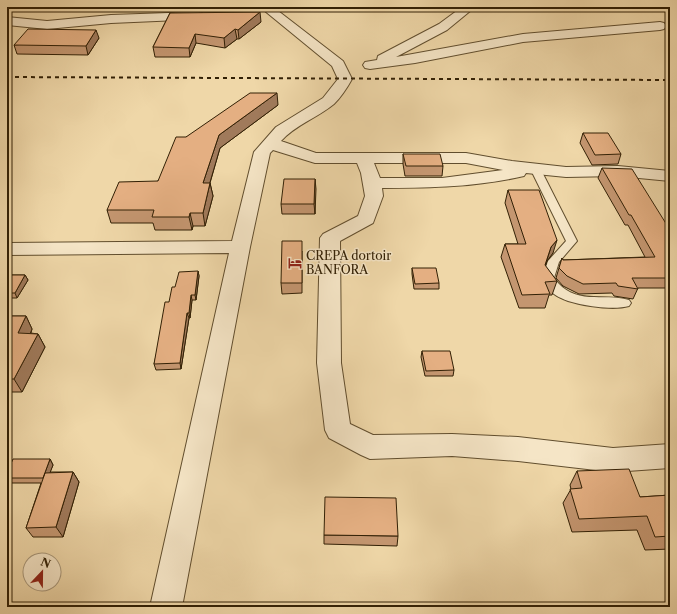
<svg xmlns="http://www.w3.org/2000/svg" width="677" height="614" viewBox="0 0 677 614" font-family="'Libre Caslon Text',serif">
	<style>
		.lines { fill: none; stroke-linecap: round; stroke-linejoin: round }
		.lane-casing { stroke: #614e2e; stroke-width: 2 }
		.street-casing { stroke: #614e2e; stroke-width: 2 }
		.lane { fill: #f5e5c6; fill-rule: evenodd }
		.street { fill: #f5e5c6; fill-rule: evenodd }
		.rail { stroke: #322005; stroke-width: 2; stroke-dasharray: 4 4; stroke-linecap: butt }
		.wall { fill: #c49670; stroke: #322005 }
		.shaded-wall { fill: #a07a5b; stroke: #322005 }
		.building { fill: #e4af82; stroke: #322005 }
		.labels { text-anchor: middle; stroke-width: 3; stroke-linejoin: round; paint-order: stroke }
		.poi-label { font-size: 12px; fill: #322005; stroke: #f5e5c6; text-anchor: start }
	</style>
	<rect width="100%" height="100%" fill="#efd7a8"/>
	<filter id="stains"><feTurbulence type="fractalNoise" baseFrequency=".005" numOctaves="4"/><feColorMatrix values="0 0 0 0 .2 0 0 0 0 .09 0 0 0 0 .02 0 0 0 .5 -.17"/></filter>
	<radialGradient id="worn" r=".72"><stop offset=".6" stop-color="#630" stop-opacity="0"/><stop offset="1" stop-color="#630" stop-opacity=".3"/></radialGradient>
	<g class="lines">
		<g class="lane-casing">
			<path id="lane" d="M 535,165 L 540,168 L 577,241 L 559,262 L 554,278 C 575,307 602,292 629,300 L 631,303 L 629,306 C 612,311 568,305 554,294 C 549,290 545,284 542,279 L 548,261 L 566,241 L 530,168 Z"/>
		</g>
		<g class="street-casing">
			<path id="street" d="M 260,7 L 273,7 L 343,61 L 352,79 C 347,88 341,97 334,104 C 317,118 295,125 281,141 L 316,153 L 466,153 L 512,161 L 566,167 L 618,166 L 670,171 L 670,181 L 618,176 L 566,177 L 526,173 L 524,176 C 477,187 430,188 382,188 L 383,196 L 373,223 L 340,241 L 341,363 L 350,424 L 373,435 L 452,434 L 518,437 L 613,448 L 670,444 L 670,468 L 613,472 L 518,461 L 452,456 L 370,459 L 361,455 L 329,438 L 325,430 L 317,363 L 320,238 L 323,234 L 358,216 L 365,196 L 361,173 L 357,163 L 315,163 L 273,150 L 270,153 L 250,247 L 182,607 L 150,607 L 229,253 L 7,255 L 7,243 L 232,241 L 254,152 L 276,127 L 323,98 L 338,79 L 332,66 ZM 374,163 L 466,163 L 503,170 L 442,178 L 380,178 Z
				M 462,7 L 475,7 L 447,30 L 396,57 L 523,34 L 660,22 L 664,23 L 666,26 L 664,29 L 660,30 L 523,42 L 415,63 L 370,69 L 365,68 L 363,65 L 365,62 L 377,60 L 378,56 L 439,24 Z
				M 198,12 L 202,13 L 204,16 L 202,19 L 111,23 L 47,29 L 7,25 L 7,17 L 47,21 L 111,15 Z"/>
		</g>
		<use href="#lane" class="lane"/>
		<use href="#street" class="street"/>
		<path class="rail" d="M 7,77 L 670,80"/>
	</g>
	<path class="wall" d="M 186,7 L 207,7 L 206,10 L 187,11 Z
		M 170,13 L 261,22 L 239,39 L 237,39 L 225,48 L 196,43 L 190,57 L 155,57 L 153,47 Z
		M 99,38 L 88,55 L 17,54 L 14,45 Z
		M 278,105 L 220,148 L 210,183 L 213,196 L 205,226 L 193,226 L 192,230 L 155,230 L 153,223 L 111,223 L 107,210 L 158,181 L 186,137 Z
		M 583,133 L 621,154 L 618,164 L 592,165 L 580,143 Z
		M 403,154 L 443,166 L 442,176 L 405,176 L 403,164 Z
		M 602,168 L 670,230 L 670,288 L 638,288 L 633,299 L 614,296 L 612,293 L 579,294 L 563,286 L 556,278 L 562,258 L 563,260 L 645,257 L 628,225 L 625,225 L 598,178 Z
		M 315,179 L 315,214 L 282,214 L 281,204 Z
		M 508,190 L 553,253 L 547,261 L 545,266 L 557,281 L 552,295 L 549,295 L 545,308 L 519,308 L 501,257 L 505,244 L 518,244 L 505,203 Z
		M 302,251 L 302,293 L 282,294 L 281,283 Z
		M 412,268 L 439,283 L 439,289 L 414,289 L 412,274 Z
		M 198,271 L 199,276 L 196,300 L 192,300 L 190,318 L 189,318 L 181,369 L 156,370 L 154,364 L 169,302 Z
		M 7,275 L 25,275 L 28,280 L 17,298 L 7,298 Z
		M 7,316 L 26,316 L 32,329 L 31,333 L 38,334 L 45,347 L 22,392 L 7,392 Z
		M 422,351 L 454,370 L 453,376 L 425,376 L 421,357 Z
		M 50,459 L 53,465 L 50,472 L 73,472 L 79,482 L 63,537 L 33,537 L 26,528 L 41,483 L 8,483 L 7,481 L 7,473 Z
		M 577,471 L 640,497 L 670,495 L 670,549 L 645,550 L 637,530 L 572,532 L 563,503 L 571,489 L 570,485 Z
		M 324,535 L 398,536 L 397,546 L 324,544 Z"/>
	<path class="shaded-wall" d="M 260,12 L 261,22 L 239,39 L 238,30 Z
		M 235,29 L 237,39 L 225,48 L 224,38 Z
		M 96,30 L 99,38 L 88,55 L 86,46 Z
		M 195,34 L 196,43 L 190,57 L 189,48 Z
		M 277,93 L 278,105 L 220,148 L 206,196 L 203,183 L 219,135 Z
		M 315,179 L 316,189 L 315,214 L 314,204 Z
		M 210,183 L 213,196 L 205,226 L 203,213 Z
		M 190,213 L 193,226 L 192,230 L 189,217 Z
		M 557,240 L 553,253 L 547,261 L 541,279 L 551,247 Z
		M 198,271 L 199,276 L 196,300 L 195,295 Z
		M 25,275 L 28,280 L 17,298 L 15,293 Z
		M 191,295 L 192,300 L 190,318 L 189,313 Z
		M 187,313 L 189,318 L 181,369 L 180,363 Z
		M 26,316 L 32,329 L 25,346 L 18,333 Z
		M 38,334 L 45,347 L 22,392 L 14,379 Z
		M 50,459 L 53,465 L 46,483 L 43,478 Z
		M 73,472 L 79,482 L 63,537 L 56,527 Z"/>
	<path class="building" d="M 260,12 L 238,30 L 235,29 L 224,38 L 195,34 L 189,48 L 153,47 L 170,13 Z
		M 28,29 L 96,30 L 86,46 L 14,45 Z
		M 250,93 L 277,93 L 219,135 L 203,183 L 210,183 L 203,213 L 190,213 L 189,217 L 152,217 L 154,210 L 107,210 L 119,182 L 158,181 L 176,137 L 186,137 Z
		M 583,133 L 608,133 L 621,154 L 595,155 Z
		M 403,154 L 440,154 L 443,166 L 406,166 Z
		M 602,168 L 632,169 L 670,230 L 670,278 L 632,278 L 638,289 L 618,286 L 616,283 L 583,284 L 567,276 L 559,268 L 562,258 L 563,260 L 655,257 L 631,215 L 629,215 Z
		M 284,179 L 315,179 L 314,204 L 281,204 Z
		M 508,190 L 539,190 L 557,240 L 551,247 L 545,265 L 557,281 L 545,282 L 550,294 L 522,295 L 505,244 L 526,244 Z
		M 282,241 L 302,241 L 302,283 L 281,283 Z
		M 412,268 L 436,268 L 439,283 L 415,284 Z
		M 198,271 L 195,295 L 191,295 L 189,313 L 187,313 L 180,363 L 154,364 L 165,302 L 169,302 L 172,287 L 175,287 L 179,272 Z
		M 7,275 L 25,275 L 15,293 L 7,293 Z
		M 7,316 L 26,316 L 18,333 L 38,334 L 14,379 L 7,379 Z
		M 422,351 L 450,351 L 454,370 L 426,371 Z
		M 13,459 L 50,459 L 43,478 L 7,478 L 7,473 Z
		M 629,469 L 640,497 L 670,495 L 670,536 L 655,537 L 647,516 L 579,519 L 570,489 L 582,488 L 577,471 Z
		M 73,472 L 56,527 L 26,528 L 45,473 Z
		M 325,497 L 396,498 L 398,536 L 324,535 Z"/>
	<defs>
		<g id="hotel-bare" transform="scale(1.08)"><path d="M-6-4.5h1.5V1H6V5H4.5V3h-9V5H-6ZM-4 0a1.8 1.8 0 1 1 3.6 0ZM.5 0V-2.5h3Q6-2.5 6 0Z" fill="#8f2418" stroke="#f5e5c6" stroke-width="2.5" paint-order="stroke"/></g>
	</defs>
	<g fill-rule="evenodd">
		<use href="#hotel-bare" x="295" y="263"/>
	</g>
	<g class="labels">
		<g class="poi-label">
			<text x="306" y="260">CREPA dortoir<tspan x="306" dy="14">BANFORA</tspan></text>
		</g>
	</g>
	<rect width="677" height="614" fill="none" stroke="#efd7a8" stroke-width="24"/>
	<rect x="8" y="8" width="661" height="598" fill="none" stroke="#322005" stroke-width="2"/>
	<rect x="12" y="12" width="653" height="590" fill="none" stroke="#322005"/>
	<g transform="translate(42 572) rotate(22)"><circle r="19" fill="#f5e5c6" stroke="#a79679"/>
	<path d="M0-3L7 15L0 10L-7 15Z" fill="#8f2418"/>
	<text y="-6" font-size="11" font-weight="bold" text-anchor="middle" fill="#322005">N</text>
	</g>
	<rect width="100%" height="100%" filter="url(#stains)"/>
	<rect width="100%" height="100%" fill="url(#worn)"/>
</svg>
